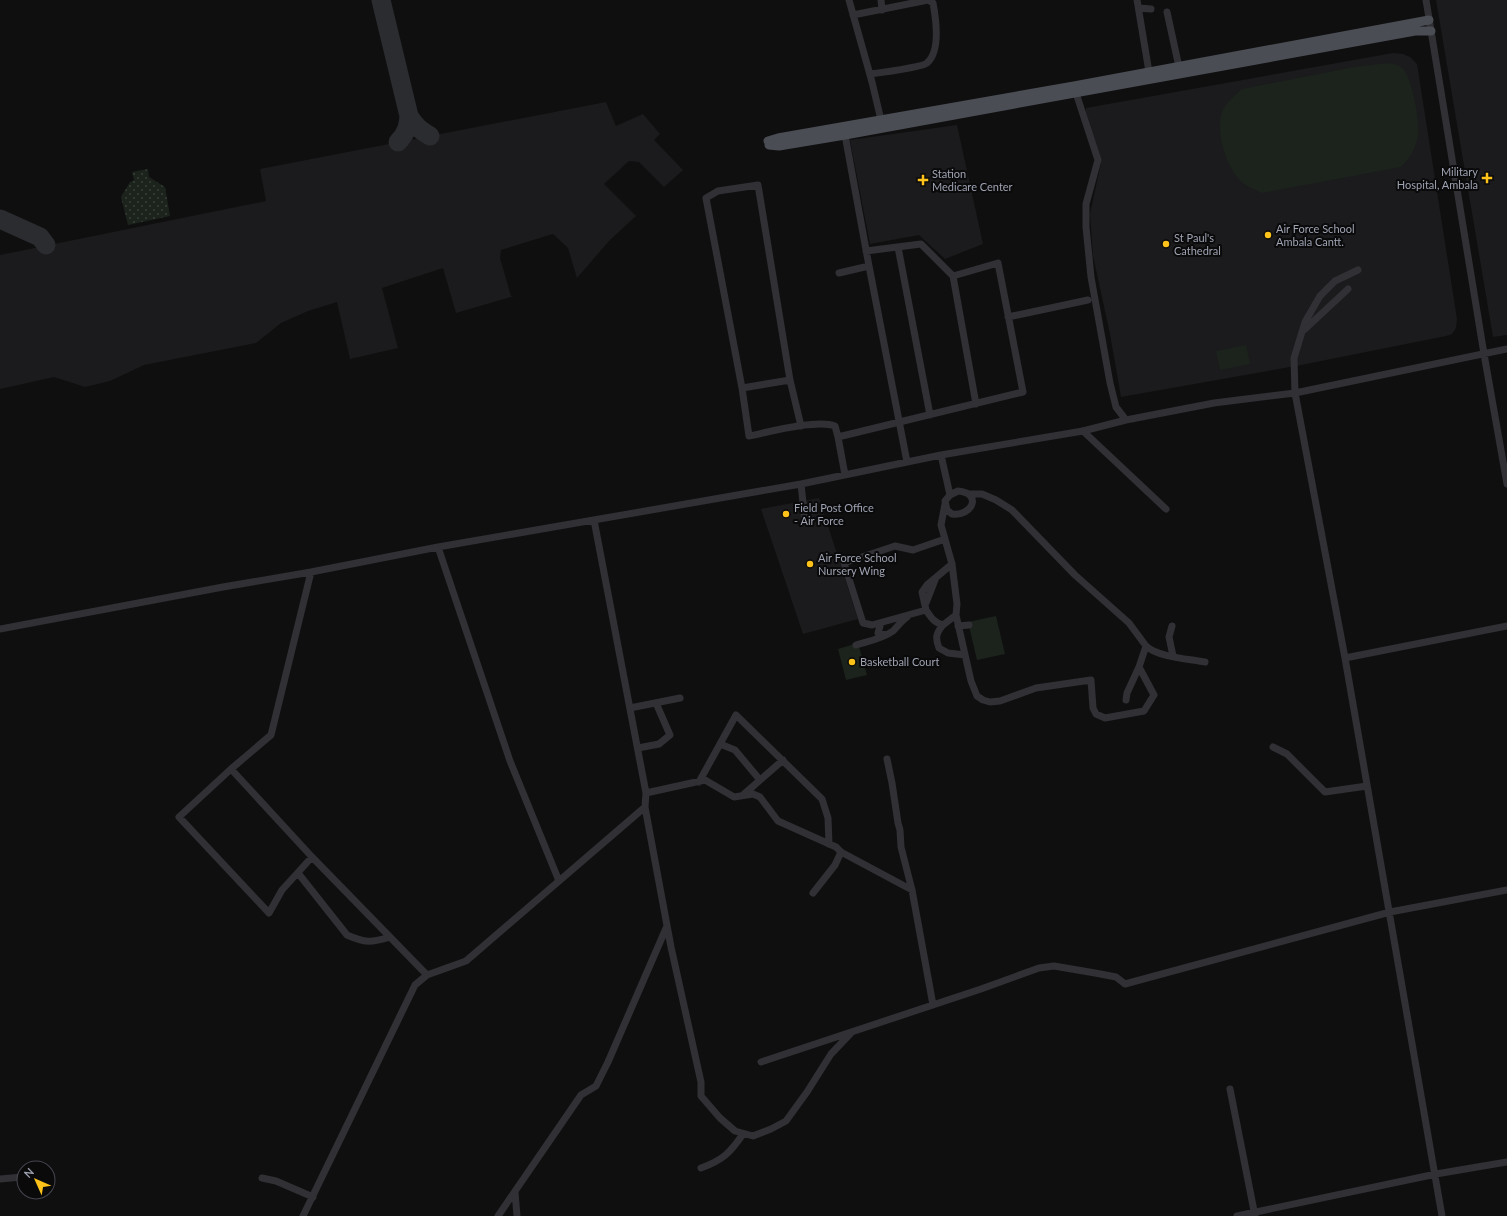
<svg xmlns="http://www.w3.org/2000/svg" width="1507" height="1216" viewBox="0 0 1507 1216" font-family="Lato,sans-serif">
	<style>
		.built { fill: #1b1b1d }
		.green { fill: url(#green-dots) }
		.pitch { fill: #1b231c }
		.lines { fill: none; stroke-linecap: round; stroke-linejoin: round }
		.taxiway { stroke: #2a2c2f; stroke-width: 19 }
		.minor { stroke: #303035; stroke-width: 7 }
		.major { stroke: #4b4d54; stroke-width: 9 }
		.poi-dot { fill: #fdc31a; stroke: #0a0a0b; stroke-width: 1.5 }
		.labels { text-anchor: middle; stroke-width: 4; stroke-linejoin: round; paint-order: stroke }
		.poi-label { font-size: 11px; fill: #9fa3b2; stroke: #0a0a0b; text-anchor: start }
	</style>
	<defs>
		<pattern id="green-dots" width="8" height="8" patternUnits="userSpaceOnUse"><rect width="8" height="8" fill="#1b231c"/><path d="M2 2h.1M6 6h.1" fill="none" stroke="#39403b" stroke-width="1.8" stroke-linecap="round"/></pattern>
	</defs>
	<rect width="100%" height="100%" fill="#0f0f10"/>
	<path class="built" d="M 1436,0 L 1507,0 L 1507,335 L 1493,337 Z
		M 1393,53 L 1403,54 L 1410,57 L 1417,64 L 1457,319 L 1456,328 L 1452,334 L 1446,336 L 1301,365 L 1121,397 L 1110,334 L 1093,256 L 1090,214 L 1101,163 L 1086,112 L 1086,108 Z
		M 606,102 L 616,126 L 643,114 L 660,134 L 654,140 L 683,170 L 664,187 L 639,162 L 629,161 L 604,184 L 636,216 L 609,241 L 577,278 L 568,248 L 553,234 L 501,250 L 500,258 L 511,296 L 514,296 L 456,313 L 443,268 L 382,288 L 398,348 L 350,359 L 337,302 L 308,311 L 281,323 L 256,343 L 144,365 L 110,381 L 85,387 L 54,377 L 0,389 L 0,255 L 266,201 L 260,169 Z
		M 957,125 L 983,244 L 945,259 L 919,235 L 870,244 L 850,140 Z
		M 819,498 L 858,619 L 803,634 L 761,509 Z"/>
	<path class="green" d="M 148,169 L 149,177 L 165,187 L 170,216 L 128,225 L 121,197 L 130,182 L 134,180 L 132,172 Z"/>
	<path class="pitch" d="M 1388,63 C 1393,64 1398,64 1402,68 C 1412,75 1420,123 1418,135 C 1416,148 1410,158 1401,167 L 1262,193 C 1256,190 1248,187 1243,183 C 1227,171 1215,132 1222,112 C 1226,103 1234,96 1242,89 L 1354,67 Z
		M 1246,345 L 1250,364 L 1220,370 L 1216,351 Z
		M 996,616 L 1005,654 L 977,660 L 968,622 Z
		M 858,643 L 867,675 L 846,680 L 838,649 Z"/>
	<g class="lines">
		<path class="taxiway" d="M 381,0 L 409,116 C 408,127 406,134 398,142
			M 409,116 C 415,126 420,130 430,136
			M 0,219 L 40,237 L 46,245"/>
		<path class="minor" d="M 849,0 L 872,82 L 881,120
			M 881,0 L 882,10
			M 1137,0 L 1149,72
			M 1426,0 L 1484,354 L 1507,484
			M 1139,8 L 1151,9
			M 1167,12 L 1179,67
			M 853,15 L 928,0 L 933,3 C 936,19 941,51 927,63 C 923,67 879,73 870,74
			M 1076,93 L 1098,160 L 1086,204 L 1086,227 L 1091,277 L 1110,383 L 1116,407 L 1126,420
			M 845,135 L 869,266 L 907,462
			M 898,247 L 930,415
			M 1358,270 L 1335,281 L 1320,296 L 1305,322 L 1294,358 L 1295,393 L 1345,658 L 1442,1216
			M 839,273 L 869,266
			M 953,276 L 976,404
			M 1008,317 L 1088,300
			M 1304,330 L 1348,289
			M 742,388 L 790,380
			M 801,426 L 790,380 L 758,185 L 718,191 L 706,198 L 742,388 L 749,436 C 769,432 817,419 835,426 L 838,437 L 845,475
			M 1083,431 L 1166,509
			M 838,437 L 1023,392 L 998,263 L 953,276 L 921,244 L 866,251
			M 941,455 L 950,495
			M 801,484 L 805,521
			M 958,491 C 983,493 972,517 952,514 L 947,510 L 945,501 L 950,495 Z
			M 945,504 L 941,525 L 952,564 L 957,604 L 956,615 L 971,681 L 977,696 L 983,700 L 990,702 L 1000,701 L 1036,688 L 1091,680 L 1093,708 L 1096,714 L 1105,718 L 1144,711 L 1154,695 L 1139,667 L 1146,646 L 1129,623 L 1075,575 L 1012,510 L 996,500 L 982,494 L 969,494
			M 594,520 L 646,793 L 645,807 L 671,947 L 701,1082 L 701,1096 L 720,1118 L 735,1131 L 753,1136 L 771,1129 L 786,1121 L 807,1092 L 831,1054 L 851,1033
			M 945,539 L 913,550 L 895,546 L 844,563 L 863,623 L 872,625 L 926,610 L 922,592 L 927,585 L 952,564
			M 438,547 L 510,761 L 559,881
			M 311,572 L 271,735 L 231,769 L 179,817 L 269,913 L 282,890 L 312,857
			M 926,603 L 935,580
			M 926,610 C 931,617 934,623 943,625 L 956,615
			M 877,624 L 880,626 L 878,633 L 886,635
			M 943,625 C 936,633 935,638 939,648 L 948,653 L 965,655
			M 958,626 L 969,625
			M 1172,626 L 1169,637 L 1173,656
			M 0,629 L 223,587 L 311,572 L 438,547 L 801,484 L 941,455 L 1083,431 L 1126,420 L 1214,403 L 1295,393 L 1507,349
			M 856,645 C 869,641 882,639 893,631 C 898,626 901,621 907,617
			M 1146,646 C 1157,657 1190,659 1205,662
			M 1345,658 L 1507,626
			M 1126,700 L 1127,693 L 1139,667
			M 630,708 L 680,698
			M 720,744 L 735,750 L 760,780
			M 1273,747 L 1287,754 L 1325,792 L 1367,786
			M 638,748 L 659,744 L 670,735 L 656,703
			M 231,769 L 312,857 L 427,975
			M 699,782 L 736,715 L 822,799 L 828,818 L 829,844
			M 646,793 L 705,780 L 734,797 L 753,794 L 760,797 L 778,821 L 836,847 L 841,852 L 835,865 L 813,893
			M 743,795 L 783,760
			M 841,852 L 912,890 L 901,847 L 900,830 L 898,823 L 892,783 L 887,759
			M 298,873 L 347,935 C 365,943 371,943 390,937
			M 912,890 L 933,1005
			M 761,1062 L 981,989 L 1039,968 L 1054,966 L 1095,973 L 1116,977 L 1125,984 L 1390,912 L 1507,890
			M 1230,1089 L 1255,1216
			M 701,1168 C 723,1160 730,1153 743,1134
			M 262,1178 L 276,1181 L 313,1197
			M 0,1179 L 22,1177
			M 515,1192 L 517,1216
			M 303,1216 L 415,985 L 427,975 L 466,961 L 645,807
			M 498,1216 L 581,1095 L 596,1086 L 608,1062 L 667,926
			M 1237,1216 L 1436,1174 L 1507,1162"/>
		<path class="major" d="M 768,141 L 778,138 L 1074,86 L 1429,20
			M 769,145 L 779,146 L 845,135 L 1415,31 L 1431,31"/>
	</g>
	<g class="poi-dot">
		<path d="M1485 172h4v4h4v4h-4v4h-4v-4h-4v-4h4z"/>
		<path d="M921 174h4v4h4v4h-4v4h-4v-4h-4v-4h4z"/>
		<circle cx="1268" cy="235" r="4"/>
		<circle cx="1166" cy="244" r="4"/>
		<circle cx="786" cy="514" r="4"/>
		<circle cx="810" cy="564" r="4"/>
		<circle cx="852" cy="662" r="4"/>
	</g>
	<g class="labels">
		<g class="poi-label">
			<text x="1478" y="176" text-anchor="end">Military<tspan x="1478" dy="13">Hospital, Ambala</tspan></text>
			<text x="932" y="178">Station<tspan x="932" dy="13">Medicare Center</tspan></text>
			<text x="1276" y="233">Air Force School<tspan x="1276" dy="13">Ambala Cantt.</tspan></text>
			<text x="1174" y="242">St Paul's<tspan x="1174" dy="13">Cathedral</tspan></text>
			<text x="794" y="512">Field Post Office<tspan x="794" dy="13">- Air Force</tspan></text>
			<text x="818" y="562">Air Force School<tspan x="818" dy="13">Nursery Wing</tspan></text>
			<text x="860" y="666">Basketball Court</text>
		</g>
	</g>
	<g transform="translate(36 1180) rotate(315)"><circle r="19" fill="#0a0a0b" stroke="#46474e"/>
	<path d="M0-3L7 15L0 10L-7 15Z" fill="#fdc31a"/>
	<text y="-6" font-size="11" font-weight="bold" text-anchor="middle" fill="#9fa3b2">N</text>
	</g>
</svg>
